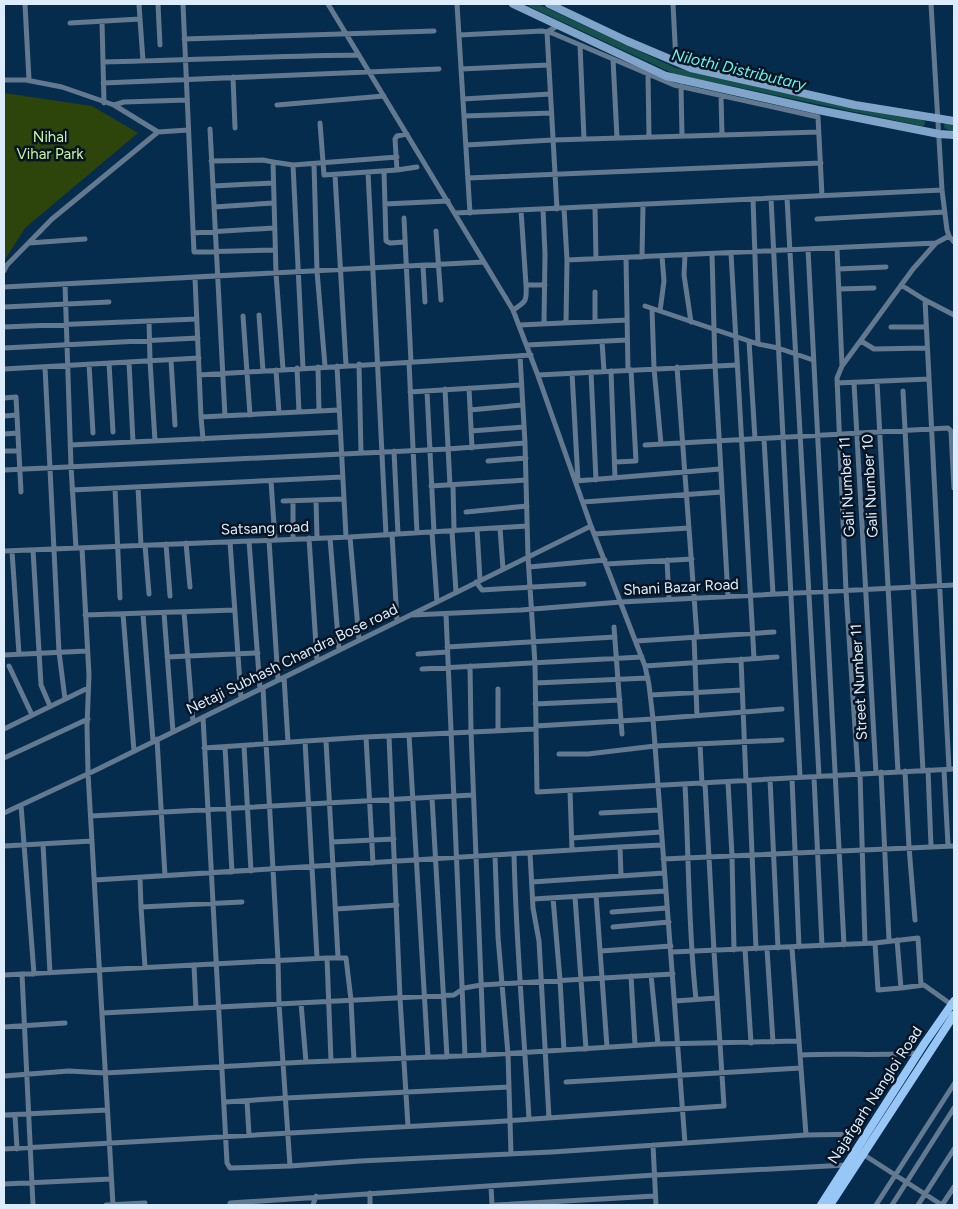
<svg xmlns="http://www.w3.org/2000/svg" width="958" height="1209" viewBox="0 0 958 1209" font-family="Figtree,sans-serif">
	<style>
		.green { fill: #2d440a }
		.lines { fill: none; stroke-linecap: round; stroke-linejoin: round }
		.canal { stroke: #16514e; stroke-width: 6 }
		.street { stroke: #627990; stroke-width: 5 }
		.secondary { stroke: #81a5ca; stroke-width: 8 }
		.primary { stroke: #98c7f7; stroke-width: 8 }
		.labels { text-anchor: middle; stroke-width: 5; stroke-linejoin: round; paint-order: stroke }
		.park-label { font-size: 15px; fill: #c9f698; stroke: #061423 }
		.street-label { font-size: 15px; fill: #dcecfd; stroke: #061423 }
		.water-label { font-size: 16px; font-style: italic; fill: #5ff8ef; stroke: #061423 }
	</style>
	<rect width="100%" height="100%" fill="#062c4d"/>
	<path class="green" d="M 4,93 L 92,106 L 138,133 L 25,228 L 4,261 Z"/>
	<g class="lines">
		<path class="canal" d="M 531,4 L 675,71 L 922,123
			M 947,126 L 954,128"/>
		<path class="street" d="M 25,4 L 29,80
			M 158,4 L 160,45
			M 183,4 L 194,252 L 275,250
			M 328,4 L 513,310 L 537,373 L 591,526 L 645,666 L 649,685 L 653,719 L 685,1143
			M 457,4 L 470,213
			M 673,4 L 676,62
			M 931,4 L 942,190 L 947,230 L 949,236 L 954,242
			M 140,19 L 143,61
			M 102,21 L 104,103
			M 70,23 L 140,19 L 139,4
			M 459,35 L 542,31 L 552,33 L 674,85 L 818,117 L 822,196
			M 184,39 L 434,31
			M 580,45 L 584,139
			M 613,59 L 617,138
			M 103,62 C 188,60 274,56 359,55
			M 461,69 L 549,65
			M 648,74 L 649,137
			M 233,77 L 235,128
			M 4,80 L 26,80 L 62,87 L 114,105 L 158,132
			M 103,83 L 439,69
			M 681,86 L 682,136
			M 721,96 L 722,135
			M 463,99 L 550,94
			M 114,105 L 124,102 L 187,100
			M 277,105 L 384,96
			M 464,116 L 551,113
			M 320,123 L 324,175 L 397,170 L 395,139 L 397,136 L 407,134
			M 210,129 L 225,416
			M 466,145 L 553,140 L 819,132
			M 211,161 L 263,160 L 273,162 L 276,273 L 283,369
			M 273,162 L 293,165 L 397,157
			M 314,164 L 317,271 L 325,366
			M 293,165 L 303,368
			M 397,170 L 417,167
			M 384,171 L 386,241 L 390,243 L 405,242
			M 368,172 L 386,535
			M 335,175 L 346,365
			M 468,178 L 821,163
			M 213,186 L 273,183
			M 771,198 L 800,777
			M 787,198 L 819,776
			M 753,199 L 758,344
			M 385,204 L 448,201
			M 214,207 L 273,203
			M 595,207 L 596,259
			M 564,208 L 567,260 L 566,323
			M 543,209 L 545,254 L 544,324
			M 557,209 L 547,32 L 559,25
			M 521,210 L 526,285 L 545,285
			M 455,213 L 942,190
			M 404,218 L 411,362
			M 817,219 L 945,212
			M 436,231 L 441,300
			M 193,233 L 274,228
			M 29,243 L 85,239
			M 837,248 L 842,366
			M 808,249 L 844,945
			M 731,253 L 754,658
			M 712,254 L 715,365 L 728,597
			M 685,255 L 684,275 L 691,322
			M 642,257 L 643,205
			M 626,258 L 628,370
			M 567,260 L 936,243 L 949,236
			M 423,265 L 425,302
			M 838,269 L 886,267
			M 4,271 L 7,265 L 52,219 L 158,132 L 188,130
			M 195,278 L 201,417 L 339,410
			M 65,284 L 71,466 L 76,548
			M 901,285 L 925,300 L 954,315
			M 4,287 L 484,262
			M 839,289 L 874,288
			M 925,300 L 949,769
			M 645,306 L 758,344 L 778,348 L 813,360
			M 4,307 L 109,302
			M 652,309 L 654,368 L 661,444
			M 513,310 C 526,302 527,301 526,285
			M 660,311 L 664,281 L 662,256
			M 259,315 L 263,371
			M 243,316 L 250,415
			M 149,321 L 150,361 L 155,441
			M 595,321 L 595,292
			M 520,325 L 627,320
			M 4,327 L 197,319
			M 891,327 L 926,327
			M 602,341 L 604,371
			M 749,341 L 755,439
			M 861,341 L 874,349 L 927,348
			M 527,345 L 627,340
			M 4,348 L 198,338
			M 520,356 L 525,443 L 528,557 L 535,664 L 537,792 L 954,769
			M 171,360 L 175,425
			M 129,362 L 133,442
			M 409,362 L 417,533
			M 109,363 L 113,432
			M 89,364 L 93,433
			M 359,364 L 361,453
			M 337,366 L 346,537
			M 45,367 L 59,652 L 65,699
			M 318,367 L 319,411
			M 677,367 L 697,637
			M 297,368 L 299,412
			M 4,369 L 199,358
			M 276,370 L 279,413
			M 611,371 L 615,478
			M 591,372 L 596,480
			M 572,373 L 578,481
			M 199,375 L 531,355
			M 538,375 L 737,365
			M 877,382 L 898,772
			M 837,383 L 929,379
			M 854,383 L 876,773
			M 469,388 L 472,448
			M 445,389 L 450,485
			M 427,391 L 434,532
			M 903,391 L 923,771
			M 410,392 L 521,385
			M 4,398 L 16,397 L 21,492
			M 470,410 L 522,405
			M 4,416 L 17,415
			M 201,417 L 203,439
			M 471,431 L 524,427
			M 4,434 L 18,433
			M 764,439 L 773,594
			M 70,445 L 340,432
			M 645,445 L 948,428 L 951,431 L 954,488
			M 4,451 L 19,451
			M 394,451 L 398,534
			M 488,461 L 526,458
			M 615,462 L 636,461 L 631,370
			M 4,470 L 448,449 L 525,443
			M 271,481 L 275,540
			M 576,481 L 720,469
			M 453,485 L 454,530
			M 431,486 L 526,480
			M 138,487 L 141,545
			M 115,488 L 120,598
			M 72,490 L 342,477
			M 316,500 L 317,538
			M 283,501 L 344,499
			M 293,501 L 293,539
			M 583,502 L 722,492
			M 466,512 L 527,506
			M 500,528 L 503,569
			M 477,529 L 480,580
			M 452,531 L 456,592
			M 432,532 L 437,602
			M 392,534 L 397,621
			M 594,534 L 689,528
			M 350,537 L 359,640
			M 309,538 L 317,661
			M 330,538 L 339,650
			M 269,540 L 278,680
			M 249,541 L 260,689
			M 230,542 L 241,698
			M 186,543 L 190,587
			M 166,544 L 170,596
			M 145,545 L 149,594
			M 82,548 L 89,675 L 87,726 L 88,773 L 113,1205
			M 33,550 L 41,685 L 50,706
			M 4,551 L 350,537 L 527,526
			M 12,551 L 19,654
			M 667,560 L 669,600
			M 606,564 L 692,559
			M 529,567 L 605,560
			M 476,582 L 482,590 L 584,584
			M 184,612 L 193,722
			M 164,613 L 173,732
			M 123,614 L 134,751
			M 143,614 L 153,741
			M 446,614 L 465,1056
			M 85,615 L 235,610
			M 412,615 L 521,610 L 621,602 L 954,585
			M 614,627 L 622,734
			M 694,637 L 697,716
			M 636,641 L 774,632
			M 447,647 L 615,637
			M 418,654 L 447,652
			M 4,655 L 87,651
			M 167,657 L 258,653
			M 741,659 L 746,781
			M 9,666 L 32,715
			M 470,666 L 471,732 L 484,1055
			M 645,666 L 777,657
			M 422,669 L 642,657
			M 284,677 L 288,742
			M 535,683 L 648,678
			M 263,688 L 278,960 L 279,1004 L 290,1166
			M 498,689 L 498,731
			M 651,695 L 742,690
			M 535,704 L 620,700
			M 203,717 L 227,1163 L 230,1168 L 290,1166 L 360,1161 L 552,1152 L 806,1135 L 866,1134
			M 536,726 L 653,719 L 782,709
			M 4,729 L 88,688
			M 409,735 L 428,1057
			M 389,736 L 400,998 L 408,1126
			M 366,737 L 373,863
			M 157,739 L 165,876
			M 305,741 L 317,958
			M 326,741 L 338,957
			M 700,744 L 702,784
			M 244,746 L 251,871
			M 225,747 L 232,872
			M 204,748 L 366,737 L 536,729
			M 559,754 L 588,754 L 655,746 L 782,740
			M 4,758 L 88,719
			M 928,770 L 931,846
			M 944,770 L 948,845
			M 905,771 L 909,847 L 915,920
			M 881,772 L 889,940
			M 858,774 L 846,591 L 837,378 L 842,366 L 913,269 L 936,243
			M 860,774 L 865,943
			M 814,777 L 822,946
			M 792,778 L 799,947
			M 770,779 L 778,948
			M 749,781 L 756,949
			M 728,782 L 732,856 L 734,950
			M 685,785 C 689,856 688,928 696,999
			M 432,798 L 447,1057
			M 21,805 L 34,974
			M 4,813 L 94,771 L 591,526
			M 601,813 L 660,810
			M 91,816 L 473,795
			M 572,838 L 661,832
			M 332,842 L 394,839
			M 43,844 L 50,973
			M 4,846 L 92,841
			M 620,847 L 662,845
			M 572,850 L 620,847 L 621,876
			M 530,853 L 533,908 L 539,941 L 549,1118
			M 514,854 C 516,943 524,1031 529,1119
			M 495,856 L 498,937 L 508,1054 L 511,1154
			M 663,859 L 954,846
			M 140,878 L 141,907
			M 95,880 L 572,850 L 570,791
			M 532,882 L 664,873
			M 596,895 L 607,1047
			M 575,897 L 586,1049
			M 553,898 L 560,980 L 564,1050
			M 533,899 L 666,891
			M 336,909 L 397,905
			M 612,912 L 667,908
			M 613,927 L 669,922
			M 897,940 L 901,988 L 924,985 L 952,1005
			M 875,943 L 878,990 L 901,988
			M 792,948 L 806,1135
			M 745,949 L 751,1043
			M 767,949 L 773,1042
			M 601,951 L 671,946
			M 671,952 L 875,943 L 918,938 L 921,985
			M 327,958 L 331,1061
			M 194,965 L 196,1008
			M 145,967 L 141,907 L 242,902
			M 22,974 L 33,1205
			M 4,975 L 327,958 L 346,958 L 351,1000 L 354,1060
			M 651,975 L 658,1044
			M 631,976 L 635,1045
			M 675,1001 L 717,998
			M 301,1003 L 306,1062
			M 102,1013 L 454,995 L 464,988 L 481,985 L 673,974
			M 4,1027 L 65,1023
			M 800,1055 C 840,1053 879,1056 919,1053
			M 4,1076 L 69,1071 L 105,1073 L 306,1062 L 484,1055 L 658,1044 L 799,1041
			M 566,1082 L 801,1068
			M 247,1101 L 249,1135
			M 225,1102 L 286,1098 L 509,1087
			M 4,1115 L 107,1110
			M 15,1115 L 17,1149
			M 653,1145 L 656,1205
			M 4,1149 L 490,1122 L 724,1106 L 714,951 L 705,783
			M 861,1153 L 942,1205 L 954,1187
			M 4,1184 L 111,1179
			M 491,1186 L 492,1205
			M 370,1193 L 370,1205
			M 230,1203 L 655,1175 L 847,1165
			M 106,1205 L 145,1203
			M 313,1205 L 316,1196
			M 495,1205 L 655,1196
			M 876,1205 L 954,1084
			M 892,1205 L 954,1108
			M 918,1205 L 954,1149"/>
		<path class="secondary" d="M 513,4 L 666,76 L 818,110 L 939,134 L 954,135
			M 549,4 L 627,41 L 691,68 L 855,105 L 954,121"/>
		<path class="primary" d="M 821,1205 L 924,1044 L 954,1001
			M 830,1205 L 954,1015"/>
	</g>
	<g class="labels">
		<g class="park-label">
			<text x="50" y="142">Nihal<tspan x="50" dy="17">Vihar Park</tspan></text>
		</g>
		<g class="street-label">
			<text transform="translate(870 486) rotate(-93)" y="5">Gali Number 10</text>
			<text transform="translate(847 487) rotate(-93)" y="5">Gali Number 11</text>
			<text transform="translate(265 528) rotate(-2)" y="5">Satsang road</text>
			<text transform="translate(681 587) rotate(-3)" y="5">Shani Bazar Road</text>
			<text transform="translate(292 659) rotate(-26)" y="5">Netaji Subhash Chandra Bose road</text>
			<text transform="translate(859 682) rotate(-93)" y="5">Street Number 11</text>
			<text transform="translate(875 1095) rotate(-57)" y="5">Najafgarh Nangloi Road</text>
		</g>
		<g class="water-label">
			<text transform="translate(739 69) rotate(13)" y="6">Nilothi Distributary</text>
		</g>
	</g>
	<rect width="958" height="1209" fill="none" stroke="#dcecfd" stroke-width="10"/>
</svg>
